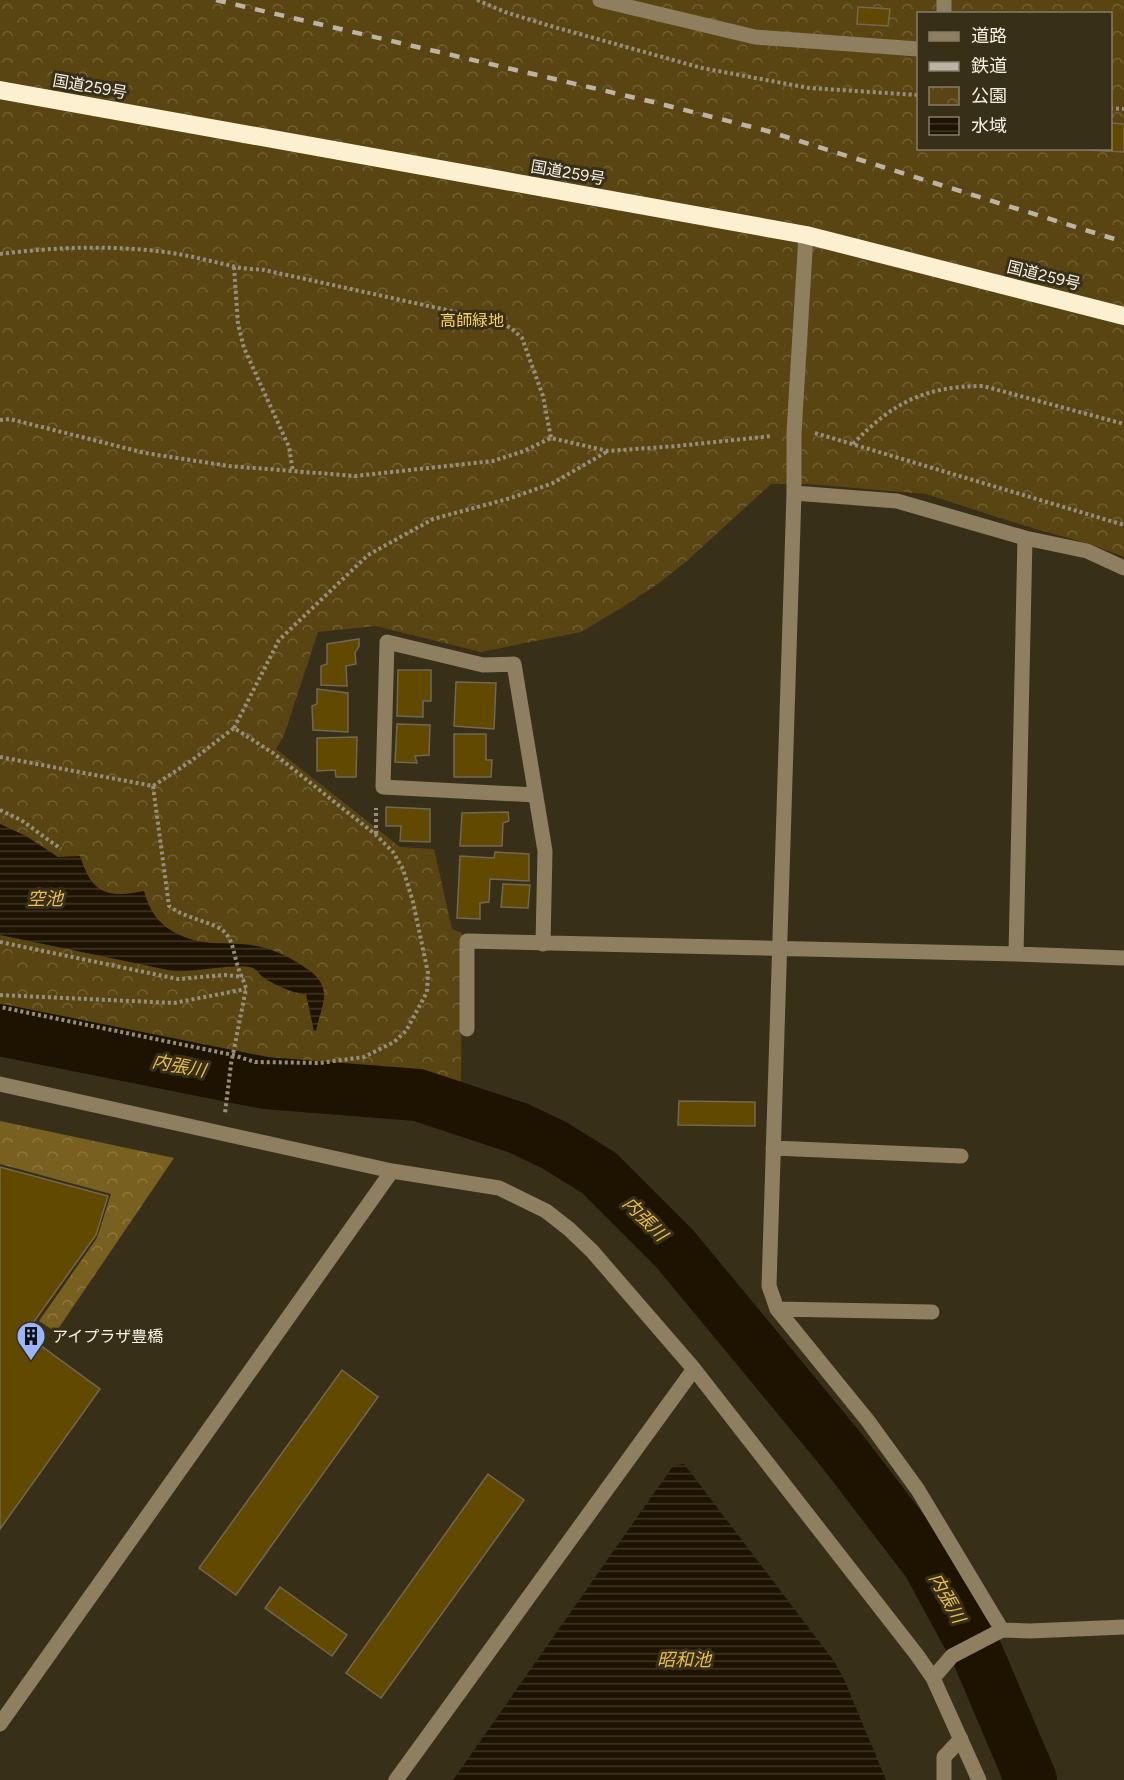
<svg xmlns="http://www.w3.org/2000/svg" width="1124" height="1780" viewBox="0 0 1124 1780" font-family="Figtree,'Noto Sans JP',sans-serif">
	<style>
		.forest { fill: url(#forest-crowns) }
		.park { fill: url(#park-crowns); fill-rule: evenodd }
		.water { fill: url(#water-rules) }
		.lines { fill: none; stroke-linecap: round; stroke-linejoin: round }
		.river { stroke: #1d1300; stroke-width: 52 }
		.building { fill: #614900; stroke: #726850; stroke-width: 1.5 }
		.path { stroke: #968f7d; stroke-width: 4; stroke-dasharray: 3 3; stroke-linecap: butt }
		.minor { stroke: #8d7f5f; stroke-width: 15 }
		.highway { stroke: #fdf0d0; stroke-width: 18 }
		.rail { stroke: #bbb4a4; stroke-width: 4.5; stroke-dasharray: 10 10; stroke-linecap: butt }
		.labels { text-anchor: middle; stroke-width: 6; stroke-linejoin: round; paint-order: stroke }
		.street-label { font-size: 16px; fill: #f7f1e3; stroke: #382f19 }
		.park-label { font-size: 16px; fill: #fdd161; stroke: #382f19 }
		.poi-label { font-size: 16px; fill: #f7f1e3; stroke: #382f19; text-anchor: start }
		.water-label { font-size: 18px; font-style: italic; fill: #eabe4d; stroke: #382f19 }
	</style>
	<defs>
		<pattern id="forest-crowns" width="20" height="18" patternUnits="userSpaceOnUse" patternTransform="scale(1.5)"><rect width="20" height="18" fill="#786020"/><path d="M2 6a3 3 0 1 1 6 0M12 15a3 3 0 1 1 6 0" fill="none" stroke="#8c7740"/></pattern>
		<pattern id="park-crowns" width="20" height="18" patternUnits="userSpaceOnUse" patternTransform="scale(1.5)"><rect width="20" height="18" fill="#584512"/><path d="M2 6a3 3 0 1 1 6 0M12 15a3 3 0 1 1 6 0" fill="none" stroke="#716034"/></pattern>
		<pattern id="water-rules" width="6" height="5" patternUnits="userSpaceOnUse" patternTransform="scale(1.5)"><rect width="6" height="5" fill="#1d1300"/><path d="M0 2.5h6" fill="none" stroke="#3f3625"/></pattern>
	</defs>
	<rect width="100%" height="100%" fill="#382f19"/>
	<path class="forest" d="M 0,1121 L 174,1158 L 56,1332 L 39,1321 L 97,1238 L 111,1194 L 0,1164 Z"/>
	<path class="park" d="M 0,0 L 1124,0 L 1124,557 L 1093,545 L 1022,525 L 926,494 L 807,484 L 771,484 L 688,560 L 659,583 L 623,607 L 581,632 L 481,652 L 375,626 L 318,632 L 284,735 L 276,749 L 400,847 L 434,849 L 452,929 L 462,933 L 461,1082 C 391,1072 322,1078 253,1068 L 244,1101 L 0,1049 ZM 918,14 L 1110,14 L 1110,148 L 918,148 Z"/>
	<path class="water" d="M 0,824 L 26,836 L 58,857 L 80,856 C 92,893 106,899 144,891 C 149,909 156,921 172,931 C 204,950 229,939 261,947 C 278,951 293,959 307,969 C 316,974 324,984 324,995 C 324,1006 318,1020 316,1031 L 314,1031 L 306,994 C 297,995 272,984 263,977 C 260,975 257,970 253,968 C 241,962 191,973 173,971 L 0,935 Z
		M 684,1464 L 834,1661 L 844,1679 L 886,1780 L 453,1780 L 673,1466 Z"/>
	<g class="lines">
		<path class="river" d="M 0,1030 L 265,1083 L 418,1095 L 518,1128 L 554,1145 L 599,1173 L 675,1249 L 843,1452 L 928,1563 L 977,1653 L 1031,1780"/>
	</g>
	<path class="building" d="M 858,7 L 890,9 L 888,26 L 857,24 Z
		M 1110,123 L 1124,124 L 1124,152 L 1088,150 L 1088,148 L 1110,148 Z
		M 359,639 L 359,646 L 355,653 L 356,664 L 346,666 L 347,686 L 321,685 L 321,666 L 327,664 L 327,644 Z
		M 398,670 L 431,670 L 431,701 L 423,701 L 423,717 L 397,716 Z
		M 456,682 L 496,683 L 494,729 L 454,726 Z
		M 317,689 L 348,693 L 348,732 L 313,730 L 312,706 L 317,704 Z
		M 397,724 L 430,725 L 429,755 L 415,756 L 417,763 L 395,762 Z
		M 454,734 L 486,734 L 486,760 L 492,760 L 491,777 L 454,777 Z
		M 357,737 L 356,777 L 336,777 L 335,770 L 317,771 L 317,738 Z
		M 386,807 L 430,809 L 430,842 L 400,841 L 401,826 L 386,826 Z
		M 508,812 L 509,821 L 503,823 L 502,846 L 460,846 L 462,813 Z
		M 495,852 L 529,854 L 529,881 L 490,879 L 489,902 L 480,903 L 480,919 L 457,918 L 460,856 L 494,858 Z
		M 503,884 L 530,885 L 528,908 L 501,907 Z
		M 679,1101 L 755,1102 L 755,1126 L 678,1125 Z
		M 0,1167 L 108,1196 L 96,1235 L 25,1334 L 100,1389 L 0,1529 Z
		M 342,1370 L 378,1397 L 236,1595 L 199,1568 Z
		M 488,1474 L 524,1500 L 381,1698 L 346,1673 Z
		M 280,1587 L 347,1635 L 332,1656 L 265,1608 Z"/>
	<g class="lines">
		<path class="path" d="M 477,0 L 505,12 L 547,25 L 702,68 L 809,88 L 918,95
			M 1110,108 L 1124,109
			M 0,254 C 55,247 110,245 165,252 C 188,255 210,261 232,266 C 242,269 254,269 264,270 L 497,321 L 511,328 L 522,338 L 543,396 L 551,438
			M 234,267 L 238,324 L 244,348 L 289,447 L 293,472
			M 0,420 L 10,419 L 145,453 L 229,466 L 355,476 L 493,461 L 524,451 L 551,438 L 608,451 L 677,446 L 772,436
			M 815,433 L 1124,525
			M 853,444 C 892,403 925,386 983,386 L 1124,424
			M 234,728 L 279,640 L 368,555 L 433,519 L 511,498 L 553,483 L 608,451
			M 0,757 L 153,786 L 191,761 L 234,728 L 273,753 L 376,835 L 393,852 L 403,869 L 413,902 L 428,973 L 427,992 L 406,1031 L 394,1042 L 364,1057 L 320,1063 L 255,1062 L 233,1055 L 0,1007
			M 153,786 L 169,906 C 184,917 200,919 217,927 C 233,934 233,952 238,967 C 240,974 244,980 246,989 L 231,1064 L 225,1113
			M 0,810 L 21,820 L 61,849
			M 376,834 L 376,808
			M 0,942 L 178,979 L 225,975 L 243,977
			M 0,995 L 174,1003 L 246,989"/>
		<path class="minor" d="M 600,0 L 755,37 L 918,49
			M 944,14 L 944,0
			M 806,235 L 794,433 L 794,493 L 769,1286 L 777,1309 L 868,1421 L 918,1490 L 1002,1630
			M 794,493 L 897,501 L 1025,538 L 1087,551 L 1124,568
			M 536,795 L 383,787 L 387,642 L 483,665 L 514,664 L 545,851 L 543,944
			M 1016,954 L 1025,538
			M 467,1029 L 467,941 L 1016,954 L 1124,958
			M 0,1084 L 392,1171 L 499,1188 L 546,1211 L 569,1229 L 592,1251 L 694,1369 L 917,1655 L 933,1678 L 979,1780
			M 773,1148 L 961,1156
			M 777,1309 L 932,1312
			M 933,1678 L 952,1656 L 1002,1630 L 1030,1631 L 1124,1627
			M 0,1724 L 392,1171
			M 396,1780 L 694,1369
			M 944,1780 L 944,1757 L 961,1739"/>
		<path class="highway" d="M 0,90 L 806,235 L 1124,316"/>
		<path class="rail" d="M 216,0 L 653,102 L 764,130 L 1124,242"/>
	</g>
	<defs>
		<g id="building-pin" transform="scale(1.5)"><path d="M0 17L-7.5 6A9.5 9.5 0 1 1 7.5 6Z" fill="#99b5fd" stroke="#382f19"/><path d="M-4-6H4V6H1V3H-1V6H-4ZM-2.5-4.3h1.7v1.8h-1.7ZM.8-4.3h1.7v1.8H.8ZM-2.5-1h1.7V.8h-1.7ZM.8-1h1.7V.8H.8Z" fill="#111"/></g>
	</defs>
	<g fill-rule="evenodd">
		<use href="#building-pin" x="31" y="1336"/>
	</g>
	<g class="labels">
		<g class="street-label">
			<text transform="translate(90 86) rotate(10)" y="6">国道259号</text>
			<text transform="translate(568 172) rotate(10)" y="6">国道259号</text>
			<text transform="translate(1044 275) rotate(14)" y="6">国道259号</text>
		</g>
		<g class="park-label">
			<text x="472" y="326">高師緑地</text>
		</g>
		<g class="poi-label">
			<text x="52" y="1342">アイプラザ豊橋</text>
		</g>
		<g class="water-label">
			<text x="45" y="905">空池</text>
			<text transform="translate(179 1066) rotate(11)" y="6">内張川</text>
			<text transform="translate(645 1219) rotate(45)" y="6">内張川</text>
			<text transform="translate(947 1598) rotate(61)" y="6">内張川</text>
			<text x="684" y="1666">昭和池</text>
		</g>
	</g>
	<rect x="917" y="12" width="195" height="138" fill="#382f19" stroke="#847d6a" stroke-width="1.5"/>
	<rect x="929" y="32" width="30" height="9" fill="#8d7f5f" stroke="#847d6a" stroke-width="1.5"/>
	<text x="971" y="42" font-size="18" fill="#f7f1e3">道路</text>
	<rect x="929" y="62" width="30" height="9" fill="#bbb4a4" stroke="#847d6a" stroke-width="1.5"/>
	<text x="971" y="72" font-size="18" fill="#f7f1e3">鉄道</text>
	<rect x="929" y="87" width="30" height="18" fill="url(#park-crowns)" stroke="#847d6a" stroke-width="1.5"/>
	<text x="971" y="102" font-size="18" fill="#f7f1e3">公園</text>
	<rect x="929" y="117" width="30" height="18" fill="url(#water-rules)" stroke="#847d6a" stroke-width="1.5"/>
	<text x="971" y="132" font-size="18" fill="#f7f1e3">水域</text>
</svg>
